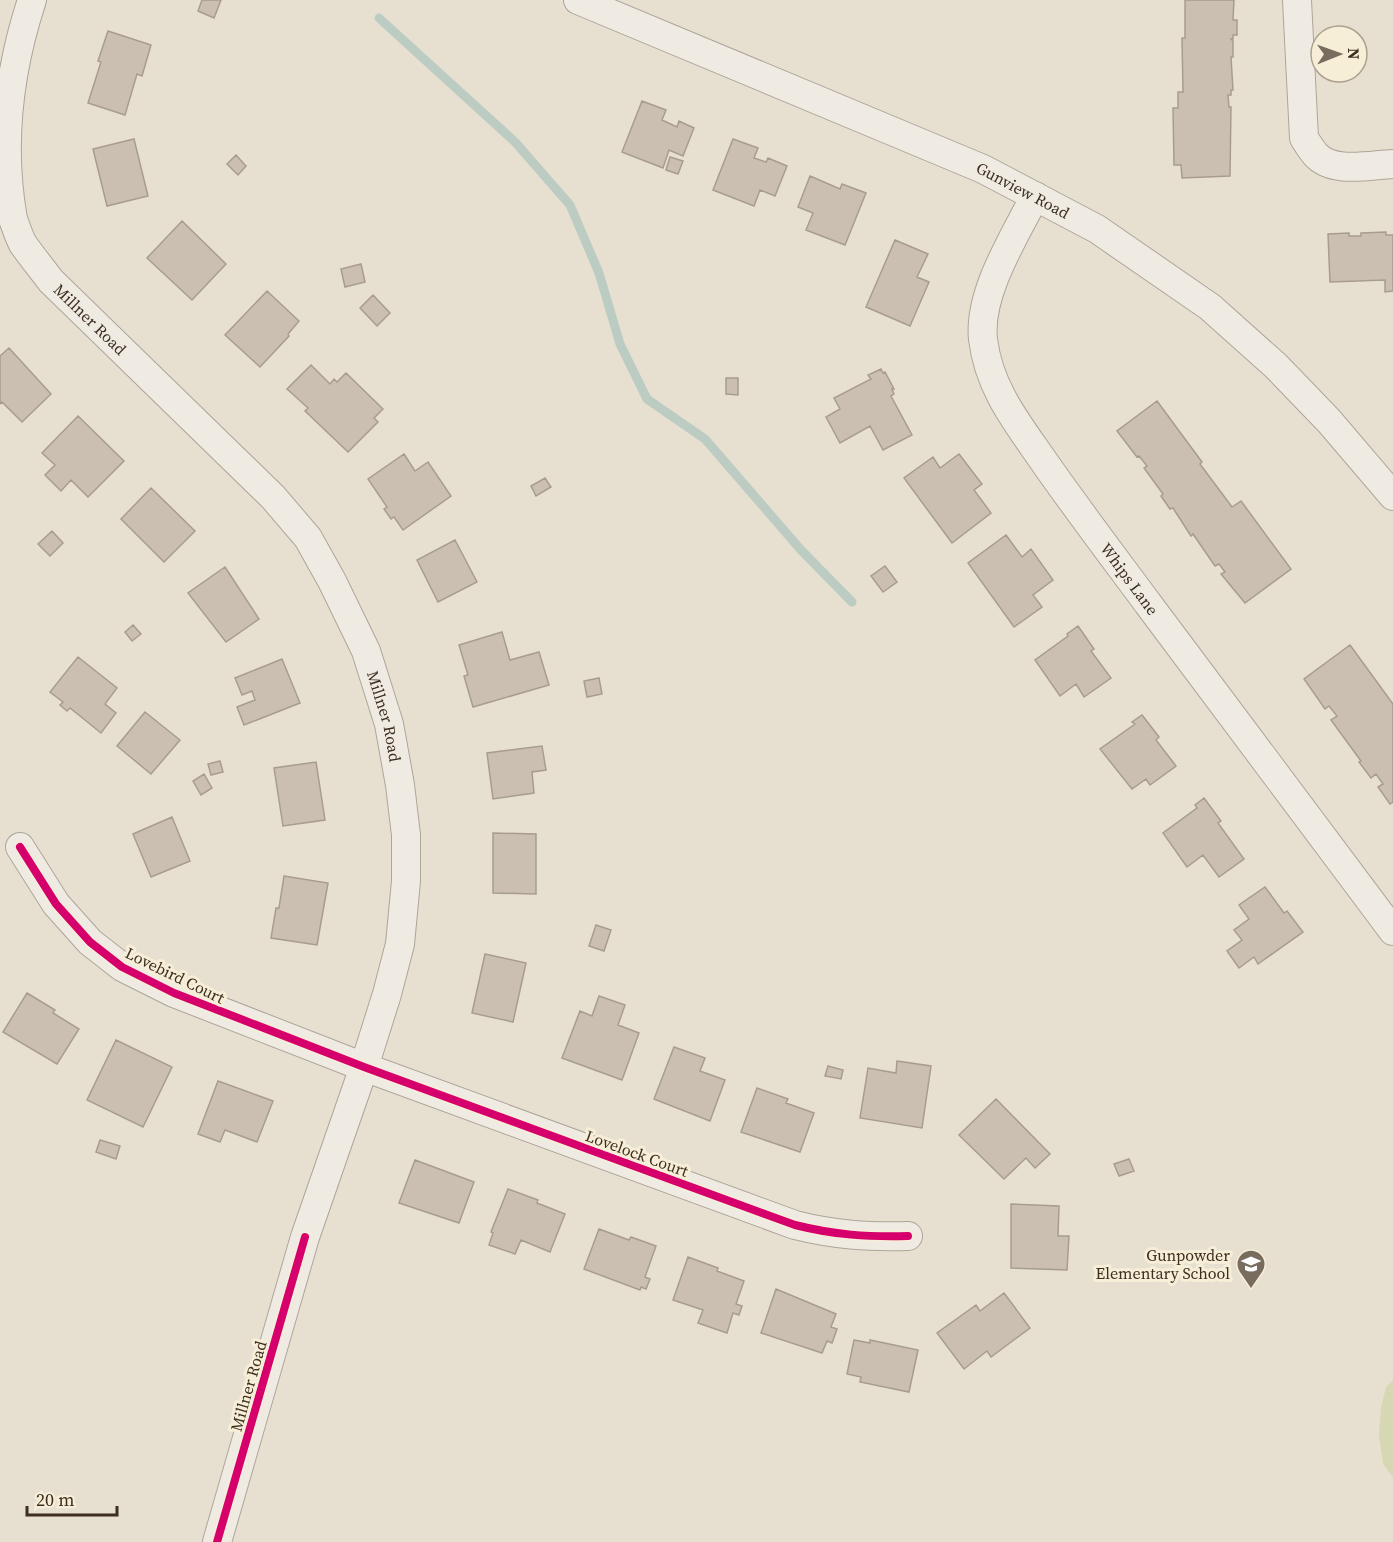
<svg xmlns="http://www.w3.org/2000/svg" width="1393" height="1542" viewBox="0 0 1393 1542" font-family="'Source Serif 4',serif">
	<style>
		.green { fill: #d6d7b3 }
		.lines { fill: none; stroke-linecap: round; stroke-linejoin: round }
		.stream { stroke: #bcccc2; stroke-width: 9 }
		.building { fill: #cbbfb2; stroke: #a89c90; stroke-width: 1.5 }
		.street-casing { stroke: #ada599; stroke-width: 30 }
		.street { stroke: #efebe3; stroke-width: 28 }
		.cycleway-casing { stroke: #f7eed8; stroke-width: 11 }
		.cycleway { stroke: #d6006c; stroke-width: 8 }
		.labels { text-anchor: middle; stroke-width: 6; stroke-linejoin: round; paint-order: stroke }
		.street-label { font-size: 16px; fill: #3d2e20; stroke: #f7eed8 }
		.poi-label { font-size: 16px; fill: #3d2e20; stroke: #f7eed8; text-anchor: end }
	</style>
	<rect width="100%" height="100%" fill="#e7e0d1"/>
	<path class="green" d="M 1393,1380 L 1393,1477 L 1383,1464 L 1379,1435 L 1381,1408 L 1386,1387 Z"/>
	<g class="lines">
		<path class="stream" d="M 379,18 L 515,142 L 570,205 L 599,273 L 620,344 L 647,399 L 705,439 L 801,550 L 852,602"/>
	</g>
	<path class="building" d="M 202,0 L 221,0 L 214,18 L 198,11 Z
		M 1185,0 L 1234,0 L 1233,20 L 1237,20 L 1237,35 L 1233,35 L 1233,39 L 1231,39 L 1233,41 L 1233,57 L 1231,57 L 1233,90 L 1231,90 L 1231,95 L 1228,95 L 1229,107 L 1231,107 L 1230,176 L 1182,178 L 1181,165 L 1174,165 L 1173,108 L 1178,108 L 1178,92 L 1183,92 L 1182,38 L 1185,38 Z
		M 108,31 L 151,45 L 142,76 L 137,74 L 125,115 L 88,103 L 101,62 L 98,61 Z
		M 642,101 L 666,110 L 662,120 L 677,127 L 679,121 L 694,128 L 683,156 L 669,150 L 663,168 L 622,152 Z
		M 134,139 L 148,196 L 107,206 L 93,149 Z
		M 733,139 L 758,148 L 754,158 L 766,162 L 768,158 L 787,166 L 775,196 L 760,190 L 754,206 L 713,190 Z
		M 236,155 L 246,166 L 238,175 L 227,164 Z
		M 670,157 L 683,161 L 678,174 L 666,170 Z
		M 810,176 L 840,189 L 842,184 L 866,193 L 845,245 L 806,230 L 813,213 L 798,207 Z
		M 182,221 L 226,264 L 192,300 L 147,258 Z
		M 1386,232 L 1386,235 L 1393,235 L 1393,291 L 1385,292 L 1385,280 L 1330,282 L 1328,234 L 1349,233 L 1349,236 L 1361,236 L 1361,233 Z
		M 895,240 L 928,254 L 917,277 L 929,282 L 910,326 L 866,307 Z
		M 361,264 L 365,282 L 345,287 L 341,269 Z
		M 267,291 L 299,321 L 288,334 L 289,336 L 260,367 L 225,335 Z
		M 373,295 L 390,313 L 377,326 L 360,308 Z
		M 9,348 L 51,394 L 22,422 L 2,402 L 0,404 L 0,356 Z
		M 311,365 L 330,384 L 334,379 L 337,382 L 346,373 L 383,409 L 374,418 L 378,422 L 348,452 L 305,411 L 308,408 L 287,389 Z
		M 881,369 L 883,373 L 885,372 L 894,389 L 892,389 L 894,394 L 891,396 L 912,435 L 883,450 L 870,426 L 840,443 L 826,417 L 840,409 L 834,398 L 871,379 L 868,375 Z
		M 726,378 L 738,378 L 738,395 L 726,394 Z
		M 1157,401 L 1202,462 L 1200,464 L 1232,507 L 1241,501 L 1291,569 L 1245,603 L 1221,574 L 1225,572 L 1219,564 L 1215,566 L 1193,534 L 1191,536 L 1173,508 L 1170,509 L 1161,496 L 1163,494 L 1144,468 L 1147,466 L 1139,456 L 1137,457 L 1117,431 Z
		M 78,416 L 124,461 L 88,497 L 71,480 L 61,491 L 45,475 L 55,465 L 42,453 Z
		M 404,454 L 415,471 L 428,462 L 451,496 L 403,530 L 394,517 L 391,519 L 384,509 L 387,507 L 368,479 Z
		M 959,454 L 982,484 L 974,490 L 991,513 L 952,543 L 904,478 L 933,457 L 940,468 Z
		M 545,478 L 551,487 L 536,496 L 531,486 Z
		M 151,488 L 195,531 L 164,562 L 121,519 Z
		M 52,531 L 63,543 L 50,556 L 38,544 Z
		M 1006,535 L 1022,557 L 1031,549 L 1053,580 L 1033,595 L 1042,607 L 1014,627 L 968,563 Z
		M 455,540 L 477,582 L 438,602 L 417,560 Z
		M 885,566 L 897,582 L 883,592 L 871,576 Z
		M 225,567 L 259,619 L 226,642 L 188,593 Z
		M 133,625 L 141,634 L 132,641 L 125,632 Z
		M 1078,626 L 1094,649 L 1091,651 L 1111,678 L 1084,697 L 1076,684 L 1060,696 L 1035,660 L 1068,636 L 1067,634 Z
		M 502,632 L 510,660 L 539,652 L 549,685 L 473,707 L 464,676 L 468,675 L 459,645 Z
		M 1350,645 L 1393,704 L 1393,802 L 1390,804 L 1378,787 L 1383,784 L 1376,774 L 1371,778 L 1359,762 L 1361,761 L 1331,720 L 1337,716 L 1329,706 L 1325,709 L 1304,679 Z
		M 78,657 L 117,688 L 105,704 L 116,713 L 101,733 L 70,708 L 67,711 L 60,705 L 63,702 L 50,692 Z
		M 282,659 L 300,703 L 244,725 L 237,707 L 255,700 L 252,691 L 242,695 L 235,678 Z
		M 599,678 L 602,694 L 587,697 L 584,681 Z
		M 145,712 L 180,740 L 151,774 L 117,746 Z
		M 1142,715 L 1159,737 L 1156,740 L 1176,766 L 1150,785 L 1146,779 L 1132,789 L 1100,749 L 1135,724 L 1132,722 Z
		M 542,746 L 546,770 L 532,772 L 534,793 L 493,799 L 487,753 Z
		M 220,761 L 223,772 L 211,775 L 208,764 Z
		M 316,762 L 325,820 L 283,826 L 274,768 Z
		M 204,774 L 212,788 L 201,795 L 193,781 Z
		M 1204,798 L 1221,821 L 1218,823 L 1244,859 L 1219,877 L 1203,855 L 1187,867 L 1163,833 L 1197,808 L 1195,805 Z
		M 172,817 L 190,861 L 151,877 L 133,834 Z
		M 493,833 L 536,834 L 536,894 L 493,893 Z
		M 284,876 L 328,883 L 317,945 L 271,938 L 276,908 L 279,908 Z
		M 1265,887 L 1284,913 L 1287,911 L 1303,932 L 1258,964 L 1254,957 L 1239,968 L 1227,951 L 1242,940 L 1234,930 L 1249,919 L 1239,905 Z
		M 596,925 L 611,930 L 604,951 L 589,946 Z
		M 485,954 L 526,963 L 513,1022 L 472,1013 Z
		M 27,993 L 55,1010 L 53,1013 L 79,1029 L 57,1064 L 3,1032 Z
		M 599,996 L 625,1005 L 618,1025 L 639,1033 L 622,1080 L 562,1058 L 580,1011 L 592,1016 Z
		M 116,1040 L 172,1067 L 143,1127 L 87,1100 Z
		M 674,1047 L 705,1058 L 700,1071 L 725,1080 L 710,1121 L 654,1099 Z
		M 897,1061 L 931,1066 L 922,1128 L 860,1118 L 868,1068 L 896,1073 Z
		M 828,1066 L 843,1070 L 841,1079 L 825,1076 Z
		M 218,1081 L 273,1101 L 257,1142 L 225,1130 L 220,1142 L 198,1134 Z
		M 757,1088 L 788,1099 L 786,1103 L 814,1113 L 800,1152 L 741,1132 Z
		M 996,1099 L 1050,1154 L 1035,1168 L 1026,1158 L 1004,1179 L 959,1135 Z
		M 100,1140 L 120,1146 L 116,1159 L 96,1152 Z
		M 1129,1159 L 1134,1171 L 1119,1176 L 1114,1164 Z
		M 415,1160 L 474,1182 L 459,1223 L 399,1203 Z
		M 508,1189 L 538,1200 L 537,1203 L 565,1214 L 550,1252 L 521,1240 L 515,1254 L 489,1245 L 493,1233 L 491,1232 Z
		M 1011,1204 L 1059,1206 L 1058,1236 L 1069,1236 L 1067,1270 L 1011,1268 Z
		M 599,1229 L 629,1240 L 631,1237 L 656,1246 L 645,1277 L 650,1279 L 646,1289 L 641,1287 L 640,1290 L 584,1269 Z
		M 688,1257 L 718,1268 L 717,1271 L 744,1281 L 736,1304 L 742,1306 L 739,1315 L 733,1313 L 727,1333 L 698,1323 L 703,1310 L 673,1300 Z
		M 776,1289 L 836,1314 L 831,1327 L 837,1329 L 832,1343 L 827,1341 L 822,1353 L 761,1333 Z
		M 1004,1293 L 1030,1328 L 991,1357 L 987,1351 L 964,1369 L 937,1333 L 976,1305 L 980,1311 Z
		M 854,1340 L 870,1343 L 870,1340 L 918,1350 L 909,1392 L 860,1382 L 861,1377 L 847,1374 Z"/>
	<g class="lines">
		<g class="street-casing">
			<g id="street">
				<path id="s1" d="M 32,0 C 9,70 0,146 13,219 C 16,227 19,237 23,244 C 32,257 42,269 51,281 L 273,497 L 308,538 L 332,581 L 366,651 L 389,724 L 400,785 L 406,835 L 406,881 L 400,944 L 387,994 L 364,1067 L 305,1237 L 217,1542"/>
				<path id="s2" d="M 578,0 L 983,169 L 1097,229 L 1210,307 L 1276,366 L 1329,421 L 1393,496"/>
				<path d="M 1297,0 L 1304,138 C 1307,143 1311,149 1315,154 C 1332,174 1369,165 1393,164"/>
				<path id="s3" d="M 1035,196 C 1015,236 978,293 983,339 C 989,390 1019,425 1047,466 C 1080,513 1115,559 1149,605 C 1230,714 1312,822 1393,931"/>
				<path d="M 20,847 L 56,904 L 90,942 L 122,967 L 174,993 L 364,1067 L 795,1225 C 835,1235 867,1237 908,1236"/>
			</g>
		</g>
		<use href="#street" class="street"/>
		<g class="cycleway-casing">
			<path id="cycleway" d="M 20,847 L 56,904 L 90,942 L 122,967 L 174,993 L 364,1067 L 795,1225 C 835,1235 867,1237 908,1236
				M 217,1542 L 305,1237"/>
		</g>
		<use href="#cycleway" class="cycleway"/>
	</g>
	<defs>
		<g id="school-pin" transform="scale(1.5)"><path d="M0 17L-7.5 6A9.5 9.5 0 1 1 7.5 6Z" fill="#786c5e" stroke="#f7eed8"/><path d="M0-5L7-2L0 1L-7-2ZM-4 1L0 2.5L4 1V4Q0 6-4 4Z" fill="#fff"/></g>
	</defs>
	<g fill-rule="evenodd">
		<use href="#school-pin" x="1251" y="1264"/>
	</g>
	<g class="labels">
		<g class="street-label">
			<text dy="6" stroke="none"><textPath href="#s2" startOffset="484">Gunview Road</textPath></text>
			<text dy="6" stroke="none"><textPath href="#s1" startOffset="350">Millner Road</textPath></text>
			<text dy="6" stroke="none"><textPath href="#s3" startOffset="438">Whips Lane</textPath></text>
			<text dy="6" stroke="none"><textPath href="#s1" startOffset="854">Millner Road</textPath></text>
			<text transform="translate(175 975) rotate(26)" y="6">Lovebird Court</text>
			<text transform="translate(637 1153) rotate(20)" y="6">Lovelock Court</text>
			<text transform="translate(248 1386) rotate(-74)" y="6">Millner Road</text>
		</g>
		<g class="poi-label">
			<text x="1230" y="1261">Gunpowder<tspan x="1230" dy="18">Elementary School</tspan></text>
		</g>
	</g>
	<g transform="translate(1339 54) rotate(89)"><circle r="28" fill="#f7eed8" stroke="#ada18e" stroke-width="1.5"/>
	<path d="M0-4.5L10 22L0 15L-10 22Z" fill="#786c5e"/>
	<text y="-9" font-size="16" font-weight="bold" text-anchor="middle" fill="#3d2e20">N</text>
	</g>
	<path d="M27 1506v9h90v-9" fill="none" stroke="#3d2e20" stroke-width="3"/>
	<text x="36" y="1506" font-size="18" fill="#3d2e20" stroke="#f7eed8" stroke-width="4.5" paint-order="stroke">20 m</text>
</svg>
